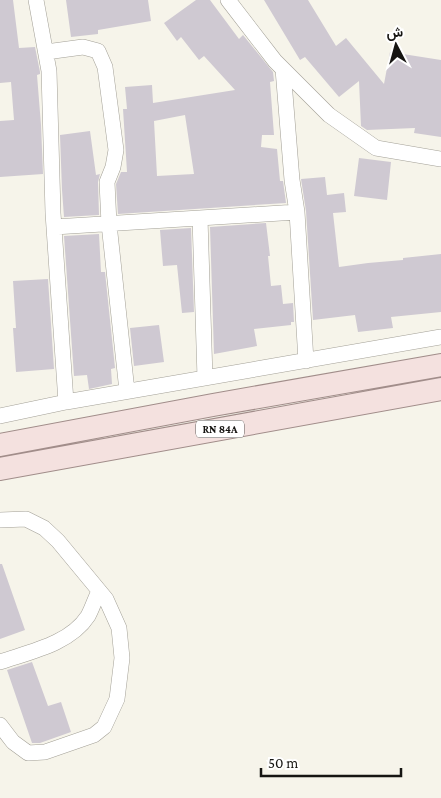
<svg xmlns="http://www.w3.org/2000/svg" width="441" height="798" viewBox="0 0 441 798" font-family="'Crimson Pro',Vazirmatn,serif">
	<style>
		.building { fill: #cfc9d2; fill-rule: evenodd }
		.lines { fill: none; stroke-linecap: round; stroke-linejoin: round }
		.street-casing { stroke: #a3a097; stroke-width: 16 }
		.primary-casing { stroke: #a18d8a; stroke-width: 24 }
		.street { stroke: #fff; stroke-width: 15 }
		.primary { stroke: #f4e1df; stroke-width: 22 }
		.labels { text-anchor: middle; stroke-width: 4; stroke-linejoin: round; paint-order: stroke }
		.shield { fill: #fff; stroke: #5c5b59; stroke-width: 1 }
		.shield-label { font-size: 11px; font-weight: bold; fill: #161512 }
	</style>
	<rect width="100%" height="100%" fill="#f6f4ea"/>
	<path class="building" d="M 0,0 L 13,0 L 19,48 L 35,47 L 40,72 L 40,74 L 37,75 L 41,125 L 43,174 L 0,177 L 0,121 L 14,120 L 11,82 L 0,83 Z
		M 66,0 L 148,0 L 151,21 L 98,30 L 98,34 L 71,37 Z
		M 196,0 L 210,0 L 239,39 L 243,35 L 273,72 L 274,81 L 270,82 L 274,135 L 262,135 L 261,147 L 277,149 L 280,181 L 283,181 L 286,203 L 118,214 L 116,184 L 121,172 L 127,172 L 123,109 L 127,109 L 125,87 L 152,85 L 153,103 L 235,90 L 204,56 L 199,60 L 181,37 L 177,41 L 164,23 ZM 185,115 L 194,174 L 157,176 L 154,121 Z
		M 264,0 L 308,0 L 336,46 L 346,38 L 384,84 L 390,52 L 441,60 L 441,137 L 414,133 L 415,128 L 367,130 L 361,126 L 359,81 L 339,97 L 305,57 L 300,60 Z
		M 90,131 L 96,175 L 100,174 L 98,182 L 99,215 L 64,217 L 62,190 L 60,135 Z
		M 359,158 L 391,162 L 387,200 L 354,196 Z
		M 325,177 L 327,195 L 344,193 L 346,212 L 333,213 L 339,267 L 368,263 L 403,260 L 403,258 L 441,254 L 441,312 L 391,317 L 393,328 L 358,332 L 355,315 L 313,320 L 306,211 L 301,179 Z
		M 266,223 L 270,256 L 268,256 L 271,286 L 281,285 L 283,304 L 293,303 L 294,322 L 291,322 L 291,325 L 254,329 L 257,346 L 214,354 L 210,227 Z
		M 191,228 L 194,312 L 182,313 L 177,265 L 163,266 L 160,230 Z
		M 99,234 L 101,272 L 105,272 L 115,368 L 111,369 L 112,384 L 89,389 L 87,375 L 74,376 L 64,236 Z
		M 48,279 L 54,369 L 16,372 L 13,328 L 16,328 L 13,281 Z
		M 159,325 L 164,362 L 134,366 L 130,328 Z
		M 0,564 L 2,564 L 25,630 L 0,639 Z
		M 32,662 L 48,706 L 61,702 L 71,732 L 40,743 L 32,743 L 7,670 Z"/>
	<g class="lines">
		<g class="street-casing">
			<path id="street" d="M 36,0 L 49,71 L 53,213 L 66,402
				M 228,0 L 275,61 L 329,115 L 376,148 L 441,159
				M 46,52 L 83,47 L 98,51 L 105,67 L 116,150 L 113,167 L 107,182 L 109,224 L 127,391
				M 283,69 L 292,180 L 297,212 L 306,361
				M 200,218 L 205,378
				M 54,227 L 297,212
				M 0,416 L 66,402 L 441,337
				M 0,520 L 26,519 L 44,528 L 58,541 L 106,599 L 119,628 L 122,658 L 117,699 L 104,727 L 94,735 L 45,752 L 28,753 L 13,742 L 0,725
				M 0,662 C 29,652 70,644 88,616 C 92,609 95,599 99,591"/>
		</g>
		<g class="primary-casing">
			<path id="primary" d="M 0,445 L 213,405 L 441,365
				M 0,469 L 441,389"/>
		</g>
		<use href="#street" class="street"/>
		<use href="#primary" class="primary"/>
	</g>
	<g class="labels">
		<rect class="shield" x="196" y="420.5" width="48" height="17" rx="4"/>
		<g class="shield-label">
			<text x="220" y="433">RN 84A</text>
		</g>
	</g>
	<g transform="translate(396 45) rotate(354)" stroke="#ffffff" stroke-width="4" paint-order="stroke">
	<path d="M0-4L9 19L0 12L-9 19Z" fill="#161512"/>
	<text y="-8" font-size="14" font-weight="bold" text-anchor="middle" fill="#161512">ش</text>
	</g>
	<path d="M261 768v8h140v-8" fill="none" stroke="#161512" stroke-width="2.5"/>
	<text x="268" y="768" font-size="15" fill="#161512" stroke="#ffffff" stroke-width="4" paint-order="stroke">50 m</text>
</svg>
